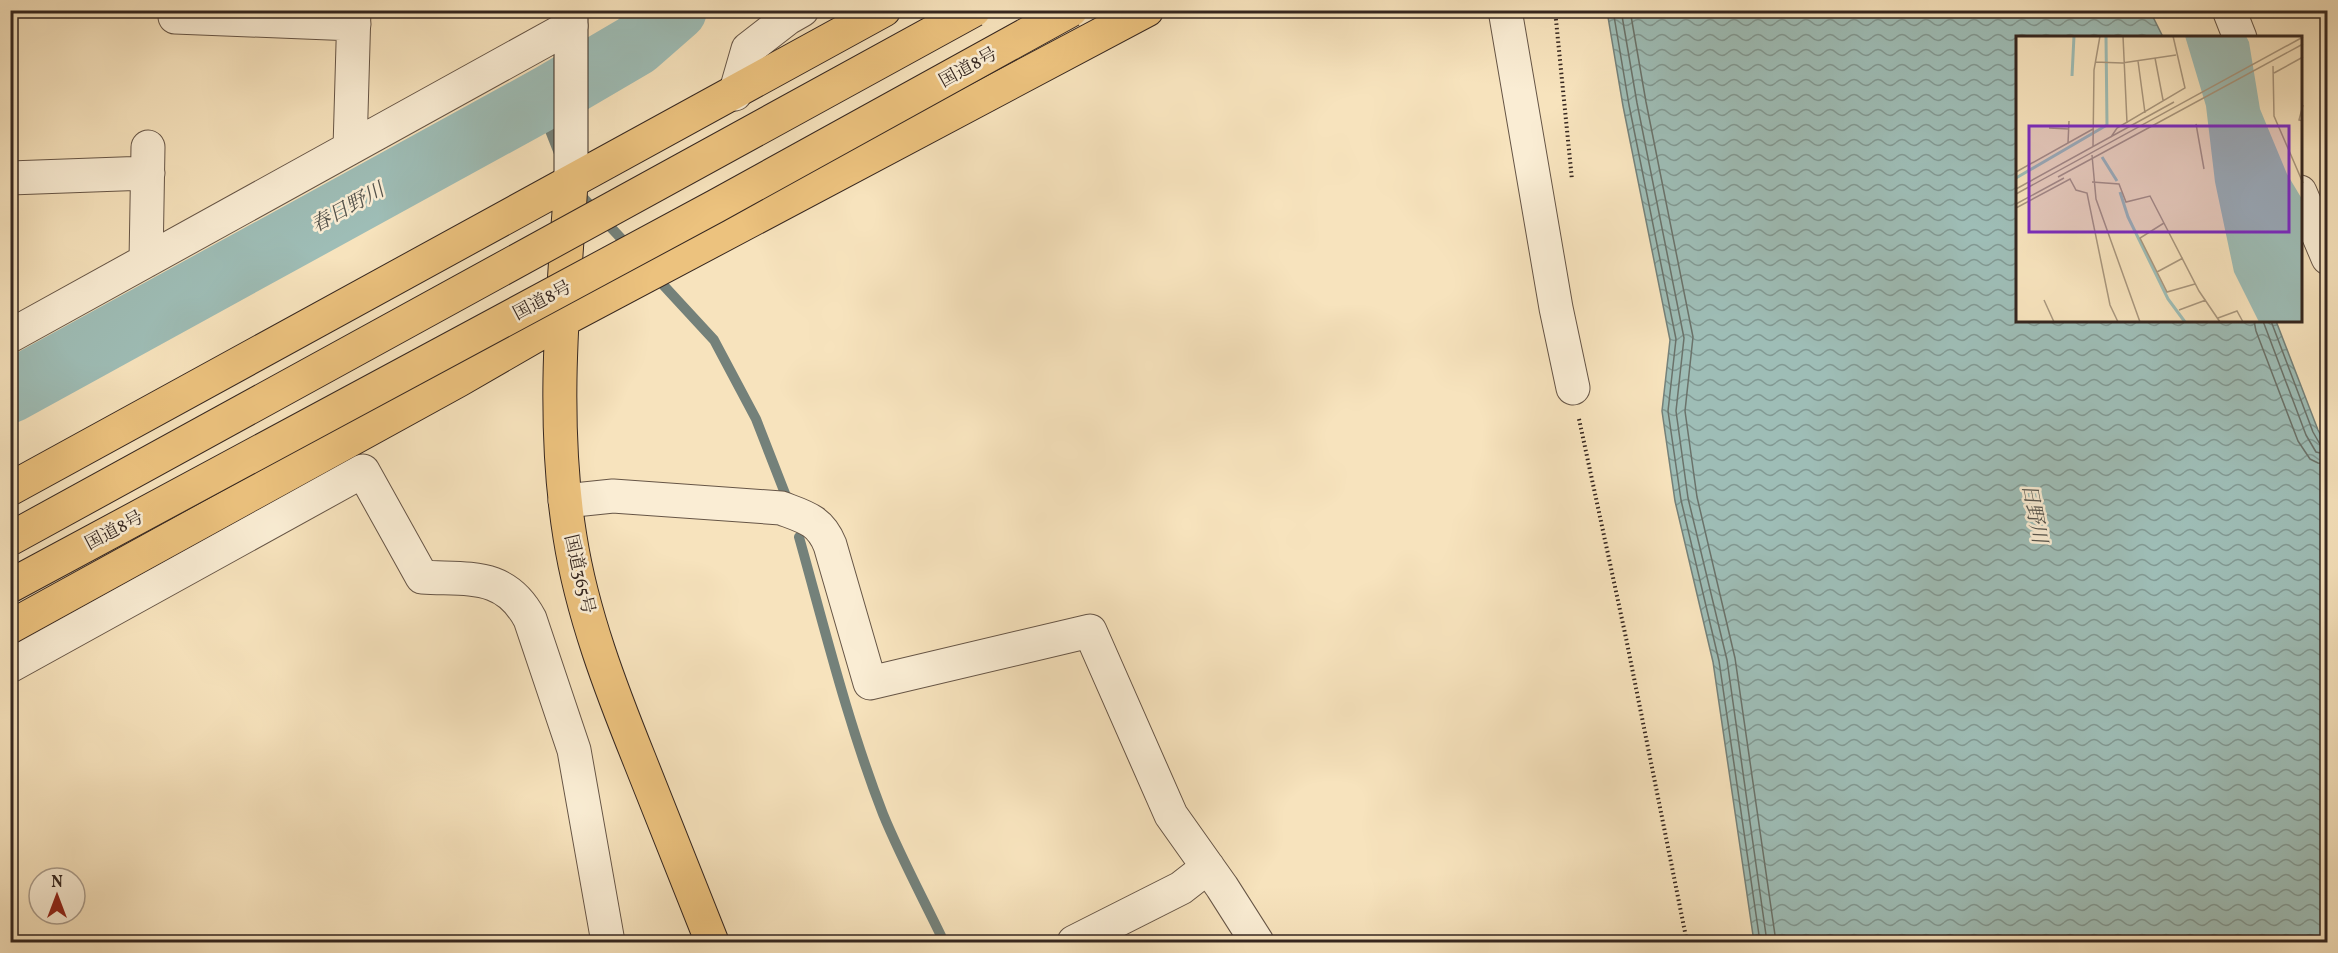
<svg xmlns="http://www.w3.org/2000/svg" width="2338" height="953" viewBox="0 0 2338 953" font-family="Vollkorn,'Noto Serif JP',serif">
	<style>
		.water { fill: url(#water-waves); stroke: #74817a; stroke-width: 1.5 }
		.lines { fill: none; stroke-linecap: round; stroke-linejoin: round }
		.shore { stroke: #6a726a; stroke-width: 1.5 }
		.stream { stroke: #74817a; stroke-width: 10 }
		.river { stroke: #9ebdb6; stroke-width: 62 }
		.street-casing { stroke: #665546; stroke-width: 35 }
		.secondary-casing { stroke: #35261f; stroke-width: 35 }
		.highway-casing { stroke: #35261f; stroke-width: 35 }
		.path { stroke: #35261f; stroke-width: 4; stroke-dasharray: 1.5 3; stroke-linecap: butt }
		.street { stroke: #faedd4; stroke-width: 33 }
		.secondary { stroke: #faedd4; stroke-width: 33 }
		.highway { stroke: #ecc27e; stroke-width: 33 }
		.highway-bridge-casing { stroke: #35261f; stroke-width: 35; stroke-linecap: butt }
		.highway-bridge { stroke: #ecc27e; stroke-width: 33 }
		.labels { text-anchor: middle; stroke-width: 5; stroke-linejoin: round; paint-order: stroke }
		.street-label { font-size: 18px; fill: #35261f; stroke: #faedd4 }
		.water-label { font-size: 20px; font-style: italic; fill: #54534c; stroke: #faedd4 }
		.inset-river { fill: none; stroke: #9ebdb6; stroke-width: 3 }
		.inset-road { fill: none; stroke: #a9977e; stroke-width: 1.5 }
		.view { fill: #7b2cbf; fill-opacity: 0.15; stroke: #7b2cbf; stroke-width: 3 }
		.inset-edge { fill: none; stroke: #35261f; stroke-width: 3 }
	</style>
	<defs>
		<pattern id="water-waves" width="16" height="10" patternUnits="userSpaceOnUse" patternTransform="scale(1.5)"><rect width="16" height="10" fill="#9ebdb6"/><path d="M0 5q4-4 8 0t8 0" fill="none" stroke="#829993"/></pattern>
	</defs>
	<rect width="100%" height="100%" fill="#f7e3bd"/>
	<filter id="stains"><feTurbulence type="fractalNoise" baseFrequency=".00333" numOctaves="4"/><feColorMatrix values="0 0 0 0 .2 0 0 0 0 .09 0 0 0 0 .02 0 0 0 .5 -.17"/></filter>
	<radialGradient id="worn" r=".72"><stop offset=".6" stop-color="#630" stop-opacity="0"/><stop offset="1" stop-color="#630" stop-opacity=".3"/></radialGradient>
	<path class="water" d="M 1607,11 L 2150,11 L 2163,37 L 2017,38 L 2017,321 L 2276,321 L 2318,430 L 2327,446 L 2327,942 L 1754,942 L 1713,662 L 1675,501 L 1662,411 L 1670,340 L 1623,106 Z"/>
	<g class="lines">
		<path class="shore" d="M 1613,10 L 1629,105 L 1676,339 L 1668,411 L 1681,500 L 1719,661 L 1760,942
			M 1621,10 L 1637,103 L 1684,338 L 1676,411 L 1688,498 L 1727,660 L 1767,942
			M 1630,10 L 1646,102 L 1693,337 L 1685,411 L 1697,497 L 1735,658 L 1776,942
			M 2254,321 L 2256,331 L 2298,441 L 2310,459 L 2318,463 L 2328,464
			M 2263,321 L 2306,435 L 2316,452 L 2328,455
			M 2271,321 L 2313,432 L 2321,446 L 2328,448"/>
		<path class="stream" d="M 549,96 L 549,128 L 560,156
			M 577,191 L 630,248
			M 654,275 L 714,340 L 756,419 L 786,496
			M 799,537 C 825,630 848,724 883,814 C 901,858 924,900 944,942"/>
		<path class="river" d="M 10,392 L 549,96 L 636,45 L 676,10"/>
		<g class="street-casing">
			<path id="street" d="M 1505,10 L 1556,308 L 1573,388
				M 2229,10 L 2240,38
				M 175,17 L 354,24
				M 735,94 L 748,49 L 788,18 L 802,10
				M 350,148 L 354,10
				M 10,178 L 148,173
				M 2300,192 L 2328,258
				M 146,261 L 148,147
				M 10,336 L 571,26
				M 565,501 L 613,496 L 781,508 C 805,517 820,520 830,545 L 870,683 L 1090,631 L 1171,815 L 1222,887 L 1257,942
				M 10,666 L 363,471 L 422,577 C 469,580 505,572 530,619 L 574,750 L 608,942
				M 1074,942 L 1181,888 L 1208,867"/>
		</g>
		<g class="secondary-casing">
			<path id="secondary" d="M 571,184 L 571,10"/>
		</g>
		<g class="highway-casing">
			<path id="highway" d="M 571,184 C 563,300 551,420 570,537 C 582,614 611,689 640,761 C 664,822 688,882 712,942
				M 10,489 L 884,10
				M 10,627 L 459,380 L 561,321 L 1147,10"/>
		</g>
		<path class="path" d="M 1555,10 L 1572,180
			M 1579,419 L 1626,638 L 1687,942"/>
		<use href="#street" class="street"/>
		<use href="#secondary" class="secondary"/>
		<use href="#highway" class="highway"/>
		<g class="highway-bridge-casing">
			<path id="highway-bridge" d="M 10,539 L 974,10
				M 10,586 L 716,206 L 1071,10"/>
		</g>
		<use href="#highway-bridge" class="highway-bridge"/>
	</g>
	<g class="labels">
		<g class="street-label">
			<text transform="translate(968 67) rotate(-29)" y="6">国道8号</text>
			<text transform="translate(542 300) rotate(-28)" y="6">国道8号</text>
			<text transform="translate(114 530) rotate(-28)" y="6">国道8号</text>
			<text transform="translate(580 574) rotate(77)" y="6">国道365号</text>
		</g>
		<g class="water-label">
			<text transform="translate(347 207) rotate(-29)" y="7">春日野川</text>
			<text transform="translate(2035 513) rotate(79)" y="7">日野川</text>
		</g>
	</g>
	<g transform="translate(2016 36)">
		<rect width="286" height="286" fill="#f7e3bd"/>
		<path d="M 169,0 L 230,0 L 233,6 L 244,73 L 271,138 L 286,163 L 286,286 L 243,286 L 218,236 L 199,146 L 190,70 Z" fill="#9ebdb6"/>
		<path class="inset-river" d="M 56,40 L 58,0M 86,121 L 101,145M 0,142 L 91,89 L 90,0M 104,156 L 112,181 L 152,263 L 169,286"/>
		<path class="inset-road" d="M 107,0 L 111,87M 139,22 L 147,64M 122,25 L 129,77M 79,26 L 106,27 L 160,19M 257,30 L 258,80 L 287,147M 258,37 L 287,21M 287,69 L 283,84 L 287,85M 180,88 L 188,133M 33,92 L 53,93M 95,101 L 101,92 L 169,52 L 157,0M 52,107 L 53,85M 77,111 L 78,34 L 84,0M 76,119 L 80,163 L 124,286M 0,136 L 77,93M 42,141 L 287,8M 76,146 L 103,148 L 110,166 L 134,160 L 183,255 L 204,286M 0,153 L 158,66M 0,158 L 287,1M 0,168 L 48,142M 0,172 L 54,143 L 60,154 L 71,157 L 94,269 L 102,286M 148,187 L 124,202 L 151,256 L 179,248M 141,236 L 167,222M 28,264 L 38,286M 163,274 L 190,264M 202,282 L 221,275 L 227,286"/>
		<path class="view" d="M 13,90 L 273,90 L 273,196 L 13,196 Z"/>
		<rect width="286" height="286" class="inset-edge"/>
	</g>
	<rect width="2338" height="953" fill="none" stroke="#f7e3bd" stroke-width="36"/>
	<rect x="12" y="12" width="2314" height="929" fill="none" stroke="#35261f" stroke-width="3"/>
	<rect x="18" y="18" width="2302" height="917" fill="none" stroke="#35261f" stroke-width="1.5"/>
	<g transform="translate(57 896)"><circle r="28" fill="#faedd4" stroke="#ab9d8c" stroke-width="1.5"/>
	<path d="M0-4.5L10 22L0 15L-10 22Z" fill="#8f2418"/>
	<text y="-9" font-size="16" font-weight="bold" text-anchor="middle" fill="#35261f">N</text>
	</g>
	<rect width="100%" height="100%" filter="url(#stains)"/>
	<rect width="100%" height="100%" fill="url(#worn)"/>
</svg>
